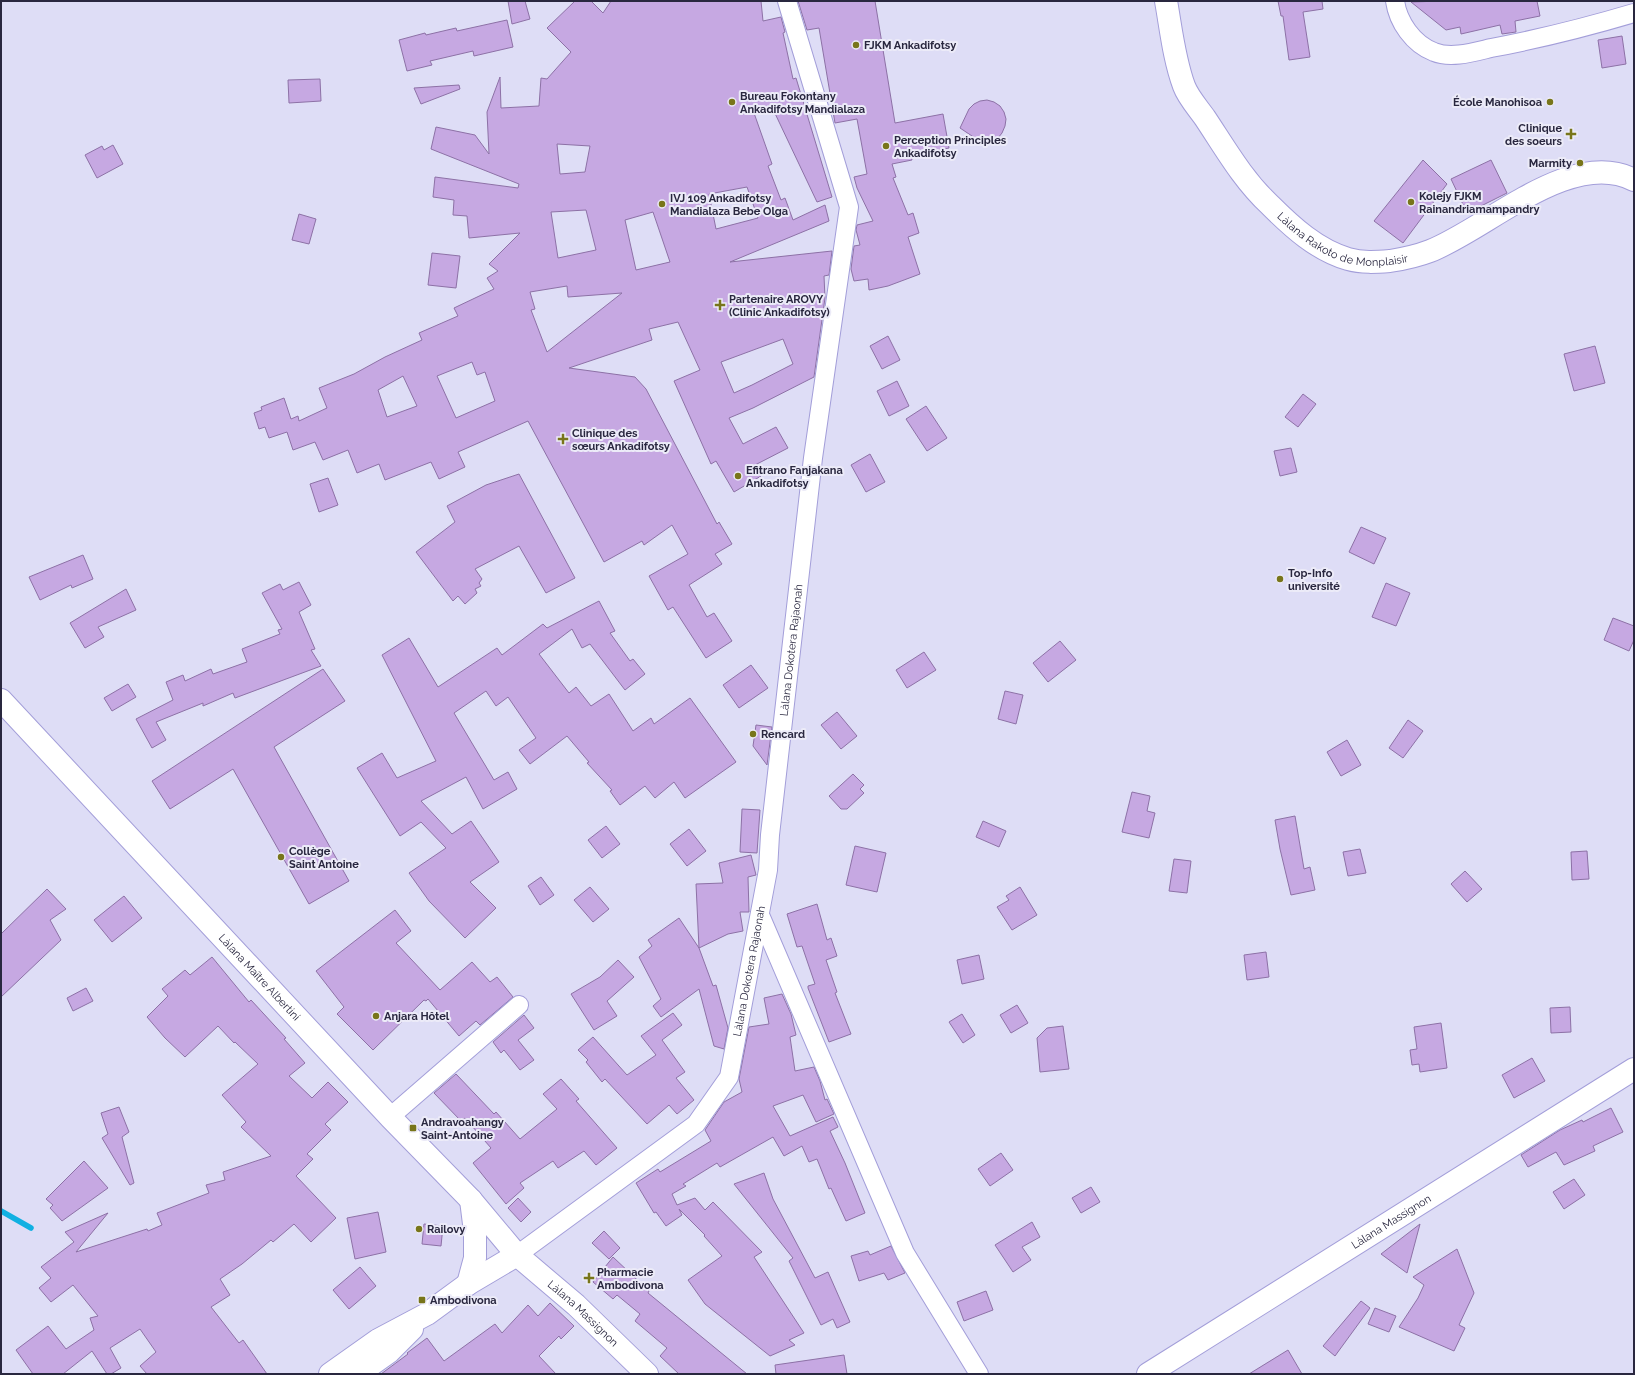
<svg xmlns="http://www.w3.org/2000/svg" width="1635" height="1375" viewBox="0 0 1635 1375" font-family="Raleway,sans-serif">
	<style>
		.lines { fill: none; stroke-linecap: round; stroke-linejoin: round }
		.stream { stroke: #11b0e2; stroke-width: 5.5 }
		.building { fill: #c6a8e2; stroke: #8d71a6; fill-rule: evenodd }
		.minor-casing { stroke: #a39ed9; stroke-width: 20 }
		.tertiary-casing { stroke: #a39ed9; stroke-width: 24 }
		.secondary-casing { stroke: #a39ed9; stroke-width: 24 }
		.minor { stroke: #fff; stroke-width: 18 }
		.tertiary { stroke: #fff; stroke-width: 22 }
		.secondary { stroke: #fff; stroke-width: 22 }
		.poi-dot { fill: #78751a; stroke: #ecebf8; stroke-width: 1.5 }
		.labels { text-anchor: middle; stroke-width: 4; stroke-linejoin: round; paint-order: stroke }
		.poi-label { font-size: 11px; font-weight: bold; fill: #29273f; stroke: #ecebf8; text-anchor: start }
		.street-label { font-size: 11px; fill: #29273f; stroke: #ecebf8 }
	</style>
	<rect width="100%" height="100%" fill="#deddf6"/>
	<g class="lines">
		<path class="stream" d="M 1,1211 L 31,1228"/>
	</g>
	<path class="building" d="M 508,1 L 525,1 L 530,19 L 512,24 Z
		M 575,1 L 591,1 L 603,13 L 611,1 L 761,1 L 763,21 L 781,17 L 785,32 L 783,33 L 793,79 L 796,78 L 832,197 L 817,202 L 771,105 L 754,113 L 772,164 L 768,166 L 781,200 L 785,198 L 793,220 L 825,205 L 829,221 L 730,262 L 832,251 L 829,275 L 824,276 L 825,298 L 814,377 L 753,408 L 729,418 L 743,444 L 776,427 L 788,448 L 755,465 L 761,476 L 734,492 L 716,461 L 711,464 L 674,381 L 700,370 L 678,322 L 649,329 L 652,340 L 569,368 L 635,377 L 646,389 L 717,524 L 719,522 L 732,544 L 715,554 L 722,564 L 689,585 L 707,617 L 714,613 L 732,641 L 706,658 L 673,607 L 668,610 L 649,576 L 688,554 L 672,525 L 644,545 L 642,541 L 604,562 L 528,421 L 458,452 L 465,467 L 439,479 L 431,462 L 385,480 L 379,464 L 357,473 L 348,450 L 323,460 L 315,442 L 293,450 L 287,432 L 269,438 L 265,427 L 259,429 L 254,413 L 262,410 L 261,407 L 284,398 L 291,419 L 298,416 L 299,421 L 327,408 L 319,388 L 354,374 L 385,357 L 422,340 L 419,333 L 458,316 L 454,308 L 494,289 L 487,278 L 498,271 L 489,264 L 520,233 L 469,238 L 467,216 L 453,215 L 454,200 L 433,197 L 435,177 L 518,188 L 519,184 L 431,149 L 436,127 L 475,135 L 489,154 L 487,112 L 500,77 L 501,108 L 539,106 L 541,78 L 547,79 L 571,52 L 547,28 ZM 557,144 L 590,146 L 585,172 L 560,174 ZM 747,187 L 758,218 L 716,229 L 709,194 ZM 586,210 L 596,250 L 558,258 L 551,212 ZM 653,212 L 670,262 L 636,270 L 625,220 ZM 567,286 L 568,297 L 622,293 L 547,352 L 531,310 L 535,309 L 530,292 ZM 783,339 L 793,364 L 752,385 L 734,393 L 721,362 ZM 472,362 L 477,375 L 485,372 L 495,401 L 456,418 L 437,376 ZM 403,376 L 417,406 L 387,417 L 378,390 Z
		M 798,1 L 875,1 L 895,123 L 943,114 L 949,148 L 911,156 L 912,160 L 892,164 L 896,177 L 893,178 L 908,215 L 913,213 L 919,233 L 908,237 L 920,274 L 888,286 L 869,290 L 868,279 L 854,281 L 851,269 L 854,246 L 860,245 L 856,230 L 857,225 L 873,221 L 857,188 L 854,177 L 867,174 L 857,119 L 835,123 L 819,28 L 807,30 Z
		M 1278,1 L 1322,1 L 1323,9 L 1303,12 L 1310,57 L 1289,60 L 1283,16 L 1281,16 Z
		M 1442,1 L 1537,1 L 1540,16 L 1515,21 L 1516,32 L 1502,34 L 1500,25 L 1461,34 L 1460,27 L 1446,30 L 1411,2 Z
		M 507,20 L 513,47 L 474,56 L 473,51 L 430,61 L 432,65 L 407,71 L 399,40 L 425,33 L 426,35 L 456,28 L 457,31 Z
		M 1622,36 L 1626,64 L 1602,68 L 1598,40 Z
		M 320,79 L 321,101 L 289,103 L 288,80 Z
		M 459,85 L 460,89 L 421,104 L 414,88 Z
		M 987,100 L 994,102 L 1000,106 L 1004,112 L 1006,119 L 1005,126 L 1002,133 L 998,138 L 991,141 L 984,142 L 978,140 L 960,128 L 969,109 L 974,104 L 980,101 Z
		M 113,145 L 123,164 L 97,178 L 85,155 L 102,146 L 104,150 Z
		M 1423,160 L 1447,184 L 1403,243 L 1374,221 Z
		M 1491,160 L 1507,193 L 1467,213 L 1451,179 Z
		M 299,214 L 316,219 L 309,244 L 292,240 Z
		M 432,253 L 460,256 L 456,288 L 428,285 Z
		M 888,336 L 900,360 L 882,369 L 870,346 Z
		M 1595,346 L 1605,383 L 1574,391 L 1564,354 Z
		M 897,381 L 909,406 L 889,416 L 877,391 Z
		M 1303,394 L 1316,404 L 1298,427 L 1285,417 Z
		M 926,406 L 947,438 L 927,451 L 906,419 Z
		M 1291,448 L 1297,472 L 1280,476 L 1274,451 Z
		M 870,454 L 885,482 L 866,492 L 851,465 Z
		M 519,474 L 575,578 L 546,593 L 519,546 L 475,569 L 482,579 L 479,583 L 481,586 L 475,589 L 477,593 L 465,604 L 458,596 L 453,601 L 416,552 L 455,522 L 447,506 L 486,485 Z
		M 328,478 L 338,505 L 319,512 L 310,484 Z
		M 1361,527 L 1386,538 L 1374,564 L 1349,552 Z
		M 83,555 L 93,579 L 72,588 L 71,585 L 40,600 L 29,577 Z
		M 299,582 L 311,605 L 299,612 L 315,649 L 311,650 L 321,666 L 235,698 L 233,693 L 203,706 L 203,703 L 156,722 L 166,740 L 152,748 L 136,719 L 173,700 L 166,682 L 183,675 L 185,681 L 211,669 L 213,674 L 247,662 L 242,649 L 280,634 L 278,630 L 282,629 L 262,593 L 280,584 L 283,590 Z
		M 1386,583 L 1410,593 L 1396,626 L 1372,617 Z
		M 126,589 L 136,610 L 98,627 L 104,637 L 85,648 L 70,623 Z
		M 599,601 L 615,631 L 610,633 L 630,661 L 633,659 L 645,674 L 625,690 L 590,644 L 582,648 L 572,629 L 539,654 L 569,693 L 576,687 L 591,706 L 609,694 L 633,731 L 651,718 L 654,724 L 690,698 L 736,762 L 685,798 L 674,782 L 655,798 L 645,786 L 620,805 L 610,791 L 612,790 L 587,763 L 589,762 L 567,736 L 530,764 L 519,750 L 536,738 L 508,697 L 496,706 L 486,691 L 454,713 L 494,780 L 508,772 L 517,789 L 483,809 L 466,777 L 421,801 L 452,834 L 471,821 L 499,862 L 470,882 L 496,908 L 465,938 L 429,901 L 409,873 L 446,848 L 421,822 L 400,836 L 357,768 L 382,753 L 397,778 L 436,761 L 382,655 L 409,638 L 438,687 L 497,648 L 502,655 L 543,624 L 547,628 Z
		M 1613,618 L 1634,626 L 1634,640 L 1629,651 L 1604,640 Z
		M 1060,641 L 1076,660 L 1048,682 L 1033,663 Z
		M 924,652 L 936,670 L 907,688 L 896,670 Z
		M 751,665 L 768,688 L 739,708 L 723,685 Z
		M 323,669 L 345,701 L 274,747 L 349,881 L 309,904 L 233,769 L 170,809 L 152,781 Z
		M 128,684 L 136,697 L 112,711 L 104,698 Z
		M 1005,691 L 1023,695 L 1016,724 L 998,719 Z
		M 837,712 L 857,736 L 841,749 L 821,725 Z
		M 1408,720 L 1423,731 L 1403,758 L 1389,748 Z
		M 756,725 L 772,727 L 767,765 L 753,746 Z
		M 1347,740 L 1361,765 L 1341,776 L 1327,752 Z
		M 853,774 L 864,785 L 860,789 L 864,793 L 847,809 L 841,809 L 829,796 Z
		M 1132,792 L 1150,796 L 1147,811 L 1155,813 L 1149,838 L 1122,832 Z
		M 742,809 L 760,810 L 757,853 L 740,852 Z
		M 1295,816 L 1304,869 L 1310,867 L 1315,890 L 1291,895 L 1280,849 L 1275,820 Z
		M 983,821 L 1006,831 L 999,847 L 976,837 Z
		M 606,826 L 620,844 L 602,858 L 588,840 Z
		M 689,829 L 706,851 L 687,866 L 670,844 Z
		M 855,846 L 886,853 L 877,892 L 846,885 Z
		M 1360,849 L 1366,873 L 1348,876 L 1343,852 Z
		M 1587,851 L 1589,879 L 1572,880 L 1571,852 Z
		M 751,855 L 756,875 L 748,877 L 749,912 L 740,912 L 743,931 L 728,934 L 699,948 L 713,986 L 716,985 L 728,1028 L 724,1049 L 714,1046 L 699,989 L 661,1017 L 653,1006 L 661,999 L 639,957 L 652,946 L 648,940 L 679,918 L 699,948 L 696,884 L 723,883 L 719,863 Z
		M 1174,859 L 1191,861 L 1187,893 L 1169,891 Z
		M 1465,871 L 1482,889 L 1467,902 L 1451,884 Z
		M 541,877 L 554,895 L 540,905 L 528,886 Z
		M 590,887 L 609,909 L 593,922 L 574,900 Z
		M 1020,887 L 1037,915 L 1012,930 L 997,907 L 1009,900 L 1006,896 Z
		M 47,889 L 66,909 L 50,920 L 61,940 L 1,997 L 1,934 Z
		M 124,896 L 142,918 L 112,942 L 94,920 Z
		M 817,904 L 827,940 L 831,938 L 837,956 L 826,960 L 837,992 L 835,993 L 851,1034 L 829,1042 L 808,988 L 808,986 L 815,984 L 802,946 L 797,947 L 787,914 Z
		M 395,910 L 411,931 L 396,943 L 440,990 L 472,962 L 490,982 L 497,977 L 513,997 L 480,1025 L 476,1021 L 459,1036 L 428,999 L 426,1001 L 424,1000 L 373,1050 L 337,1014 L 344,1007 L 316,971 Z
		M 1266,952 L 1269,977 L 1247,980 L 1244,955 Z
		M 979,955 L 984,979 L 962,984 L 957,960 Z
		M 212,957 L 249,1002 L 251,1000 L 286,1038 L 284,1039 L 305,1063 L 289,1076 L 312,1098 L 328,1082 L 348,1102 L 325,1124 L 331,1130 L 307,1154 L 313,1159 L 296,1176 L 336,1218 L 311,1242 L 294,1224 L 273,1242 L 271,1240 L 242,1264 L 220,1279 L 230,1295 L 211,1307 L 239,1343 L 243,1340 L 267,1374 L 147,1374 L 140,1366 L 156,1352 L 140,1329 L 110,1348 L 121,1368 L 111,1374 L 107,1374 L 92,1351 L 63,1374 L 33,1374 L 16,1350 L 48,1326 L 66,1349 L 94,1330 L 90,1318 L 98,1316 L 73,1285 L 51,1302 L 39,1288 L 51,1278 L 41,1267 L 74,1242 L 65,1232 L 108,1213 L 76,1252 L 147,1229 L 148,1231 L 162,1225 L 157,1213 L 209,1193 L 206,1185 L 225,1180 L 223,1172 L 271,1156 L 241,1127 L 246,1122 L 222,1095 L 258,1064 L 235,1042 L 234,1043 L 218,1026 L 185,1057 L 165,1038 L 147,1017 L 168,996 L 162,989 L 185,970 L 190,975 Z
		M 618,960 L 634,977 L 607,1001 L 617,1016 L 594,1030 L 571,994 L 600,977 Z
		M 86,988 L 93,1001 L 73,1011 L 67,998 Z
		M 782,994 L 791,1014 L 796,1035 L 790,1037 L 795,1071 L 814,1067 L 820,1081 L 825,1100 L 827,1099 L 834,1114 L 816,1122 L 803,1095 L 773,1106 L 790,1136 L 833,1117 L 838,1127 L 830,1131 L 845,1163 L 865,1213 L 846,1221 L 831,1188 L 829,1189 L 817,1159 L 809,1162 L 802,1146 L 784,1156 L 773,1137 L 720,1167 L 717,1163 L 683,1184 L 686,1186 L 672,1194 L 677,1205 L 695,1198 L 705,1210 L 713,1202 L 762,1252 L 754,1257 L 804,1333 L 789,1340 L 795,1345 L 770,1356 L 705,1304 L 688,1280 L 722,1256 L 704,1236 L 705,1235 L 679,1209 L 682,1215 L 666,1226 L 656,1212 L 654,1213 L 636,1183 L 658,1169 L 660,1172 L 711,1141 L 705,1130 L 724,1102 L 742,1092 L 739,1079 L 749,1027 L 769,1024 L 764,998 Z
		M 1017,1005 L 1028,1023 L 1011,1033 L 1000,1015 Z
		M 1570,1007 L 1571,1032 L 1551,1033 L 1550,1008 Z
		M 673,1013 L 682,1025 L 662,1040 L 685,1072 L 676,1078 L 694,1100 L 677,1114 L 669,1105 L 647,1124 L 605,1079 L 602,1082 L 586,1062 L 588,1060 L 578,1050 L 593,1037 L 627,1075 L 656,1055 L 641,1036 Z
		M 962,1014 L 975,1035 L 963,1043 L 949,1022 Z
		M 524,1015 L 534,1028 L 518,1040 L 534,1060 L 520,1070 L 504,1050 L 501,1053 L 493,1042 Z
		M 1441,1023 L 1447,1068 L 1420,1072 L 1419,1064 L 1412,1065 L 1410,1050 L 1417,1049 L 1414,1027 Z
		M 1063,1026 L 1069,1069 L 1040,1072 L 1037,1038 L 1047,1028 Z
		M 1532,1058 L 1545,1081 L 1514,1098 L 1502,1075 Z
		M 456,1074 L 494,1114 L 496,1112 L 520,1139 L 557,1109 L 543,1094 L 561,1079 L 579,1099 L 576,1101 L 617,1148 L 596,1165 L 584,1151 L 558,1168 L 553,1161 L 520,1183 L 524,1188 L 506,1204 L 473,1163 L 491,1148 L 465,1118 L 461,1121 L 434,1093 Z
		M 119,1107 L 129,1132 L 122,1137 L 134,1183 L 130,1185 L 102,1138 L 108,1134 L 101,1113 Z
		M 1611,1108 L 1623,1132 L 1593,1146 L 1595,1151 L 1564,1165 L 1556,1152 L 1528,1167 L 1521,1155 L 1560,1130 L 1582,1120 L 1583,1122 Z
		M 1001,1153 L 1013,1170 L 990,1186 L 978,1169 Z
		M 84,1161 L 108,1188 L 62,1221 L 50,1208 L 53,1205 L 46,1199 Z
		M 764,1173 L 773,1199 L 815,1278 L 828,1272 L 850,1322 L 837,1328 L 833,1319 L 821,1325 L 789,1261 L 793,1258 L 734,1184 Z
		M 1574,1179 L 1585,1195 L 1564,1209 L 1553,1192 Z
		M 1091,1187 L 1100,1202 L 1081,1213 L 1072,1198 Z
		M 518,1198 L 531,1212 L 521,1222 L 508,1208 Z
		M 378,1212 L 386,1252 L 355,1259 L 347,1218 Z
		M 1032,1222 L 1040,1237 L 1022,1247 L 1031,1260 L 1013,1272 L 995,1245 Z
		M 424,1224 L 443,1226 L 441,1246 L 422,1244 Z
		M 1420,1224 L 1407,1273 L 1381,1254 Z
		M 604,1231 L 620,1248 L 609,1259 L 592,1243 Z
		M 891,1246 L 905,1273 L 888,1280 L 884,1273 L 859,1281 L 851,1256 L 868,1251 L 870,1255 Z
		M 1457,1249 L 1474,1293 L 1459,1325 L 1465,1328 L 1454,1351 L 1399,1327 L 1418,1298 L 1424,1285 L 1413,1277 Z
		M 613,1257 L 649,1291 L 648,1293 L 747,1374 L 679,1374 L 660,1356 L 667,1348 L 635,1321 L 640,1314 L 617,1295 L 613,1299 L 593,1282 Z
		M 360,1267 L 376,1286 L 349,1309 L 333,1290 Z
		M 986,1291 L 993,1310 L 964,1321 L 957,1302 Z
		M 1361,1301 L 1370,1308 L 1335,1356 L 1323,1346 Z
		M 550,1303 L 574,1326 L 561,1339 L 559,1336 L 539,1356 L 556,1374 L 381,1374 L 408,1354 L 407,1353 L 427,1338 L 444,1361 L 495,1324 L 502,1333 L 528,1305 L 538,1316 Z
		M 1375,1308 L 1396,1316 L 1389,1332 L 1368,1324 Z
		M 1288,1350 L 1302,1374 L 1249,1374 Z
		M 844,1355 L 847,1374 L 776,1374 L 775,1365 Z"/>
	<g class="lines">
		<g class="minor-casing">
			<g id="minor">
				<path d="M 1395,1 C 1398,22 1413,44 1434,52 C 1451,59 1474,52 1491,48 C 1539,39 1587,27 1634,13"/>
				<path d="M 760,915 L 905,1253 L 979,1374"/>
				<path d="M 390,1117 L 519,1005"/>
				<path id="s1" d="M 517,1255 L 696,1124 L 729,1077 L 768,870 L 770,835 L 813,458 L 849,207 L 787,1"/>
			</g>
		</g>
		<g class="tertiary-casing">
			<g id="tertiary">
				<path id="s2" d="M 1166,1 C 1171,29 1174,59 1184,86 C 1188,97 1198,108 1205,118 C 1225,148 1243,180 1270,205 C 1292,227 1317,250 1348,259 C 1362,263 1376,262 1390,261 C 1403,259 1417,256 1430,251 C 1487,229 1571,147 1634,180"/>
			</g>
		</g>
		<g class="secondary-casing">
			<g id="secondary">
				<path id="s3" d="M 1,700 L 390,1117 L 471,1200 L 517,1255 L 576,1305 L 647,1374"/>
				<path d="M 468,1284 L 475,1258 L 475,1232 L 471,1200"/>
				<path d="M 330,1374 L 378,1340 L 427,1314 L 468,1284 L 517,1255"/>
				<path d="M 358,1374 L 389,1352 L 412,1329"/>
				<path id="s4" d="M 1148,1374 L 1634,1069"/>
			</g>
		</g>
		<use href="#minor" class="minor"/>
		<use href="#tertiary" class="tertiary"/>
		<use href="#secondary" class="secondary"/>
	</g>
	<g class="poi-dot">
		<circle cx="856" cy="45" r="4"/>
		<circle cx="732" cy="102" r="4"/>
		<circle cx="1550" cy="102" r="4"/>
		<path d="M1569 128h4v4h4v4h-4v4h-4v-4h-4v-4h4z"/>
		<circle cx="886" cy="146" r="4"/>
		<circle cx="1580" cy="163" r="4"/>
		<circle cx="1411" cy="202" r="4"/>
		<circle cx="662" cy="204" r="4"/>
		<path d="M718 299h4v4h4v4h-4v4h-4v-4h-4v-4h4z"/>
		<path d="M561 433h4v4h4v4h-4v4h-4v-4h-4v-4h4z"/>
		<circle cx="738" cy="476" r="4"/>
		<circle cx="1280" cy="579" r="4"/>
		<circle cx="753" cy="734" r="4"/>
		<circle cx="281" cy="857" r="4"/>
		<circle cx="376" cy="1016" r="4"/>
		<rect x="409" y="1124" width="8" height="8" rx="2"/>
		<circle cx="419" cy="1229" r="4"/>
		<path d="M587 1272h4v4h4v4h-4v4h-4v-4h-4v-4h4z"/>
		<rect x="418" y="1296" width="8" height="8" rx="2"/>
	</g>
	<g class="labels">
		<g class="poi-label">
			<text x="864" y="49">FJKM Ankadifotsy</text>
			<text x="740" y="100">Bureau Fokontany<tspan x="740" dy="13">Ankadifotsy Mandialaza</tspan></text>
			<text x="1542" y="106" text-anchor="end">École Manohisoa</text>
			<text x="1562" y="132" text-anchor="end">Clinique<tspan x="1562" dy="13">des soeurs</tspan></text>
			<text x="894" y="144">Perception Principles<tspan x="894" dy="13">Ankadifotsy</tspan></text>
			<text x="1572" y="167" text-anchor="end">Marmity</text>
			<text x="1419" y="200">Kolejy FJKM<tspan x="1419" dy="13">Rainandriamampandry</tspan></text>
			<text x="670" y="202">IVJ 109 Ankadifotsy<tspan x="670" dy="13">Mandialaza Bebe Olga</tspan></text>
			<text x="729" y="303">Partenaire AROVY<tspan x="729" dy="13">(Clinic Ankadifotsy)</tspan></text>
			<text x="572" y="437">Clinique des<tspan x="572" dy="13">sœurs Ankadifotsy</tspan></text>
			<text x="746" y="474">Efitrano Fanjakana<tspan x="746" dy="13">Ankadifotsy</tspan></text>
			<text x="1288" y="577">Top-Info<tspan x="1288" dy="13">université</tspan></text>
			<text x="761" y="738">Rencard</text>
			<text x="289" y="855">Collège<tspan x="289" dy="13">Saint Antoine</tspan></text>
			<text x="384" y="1020">Anjara Hôtel</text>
			<text x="421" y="1126">Andravoahangy<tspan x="421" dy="13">Saint-Antoine</tspan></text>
			<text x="427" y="1233">Railovy</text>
			<text x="597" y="1276">Pharmacie<tspan x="597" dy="13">Ambodivona</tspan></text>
			<text x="430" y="1304">Ambodivona</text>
		</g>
		<g class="street-label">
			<text dy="4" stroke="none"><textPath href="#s2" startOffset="319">Làlana Rakoto de Monplaisir</textPath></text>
			<text dy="4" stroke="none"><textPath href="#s1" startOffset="711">Làlana Dokotera Rajaonah</textPath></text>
			<text dy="4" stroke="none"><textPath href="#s1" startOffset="387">Làlana Dokotera Rajaonah</textPath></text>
			<text dy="4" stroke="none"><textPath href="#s3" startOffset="379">Làlana Maître Albertini</textPath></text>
			<text dy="4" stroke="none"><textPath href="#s4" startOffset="287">Làlana Massignon</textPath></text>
			<text dy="4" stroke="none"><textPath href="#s3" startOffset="846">Làlana Massignon</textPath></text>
		</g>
	</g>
	<rect width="1635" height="1375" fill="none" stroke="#29273f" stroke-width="4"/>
</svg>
